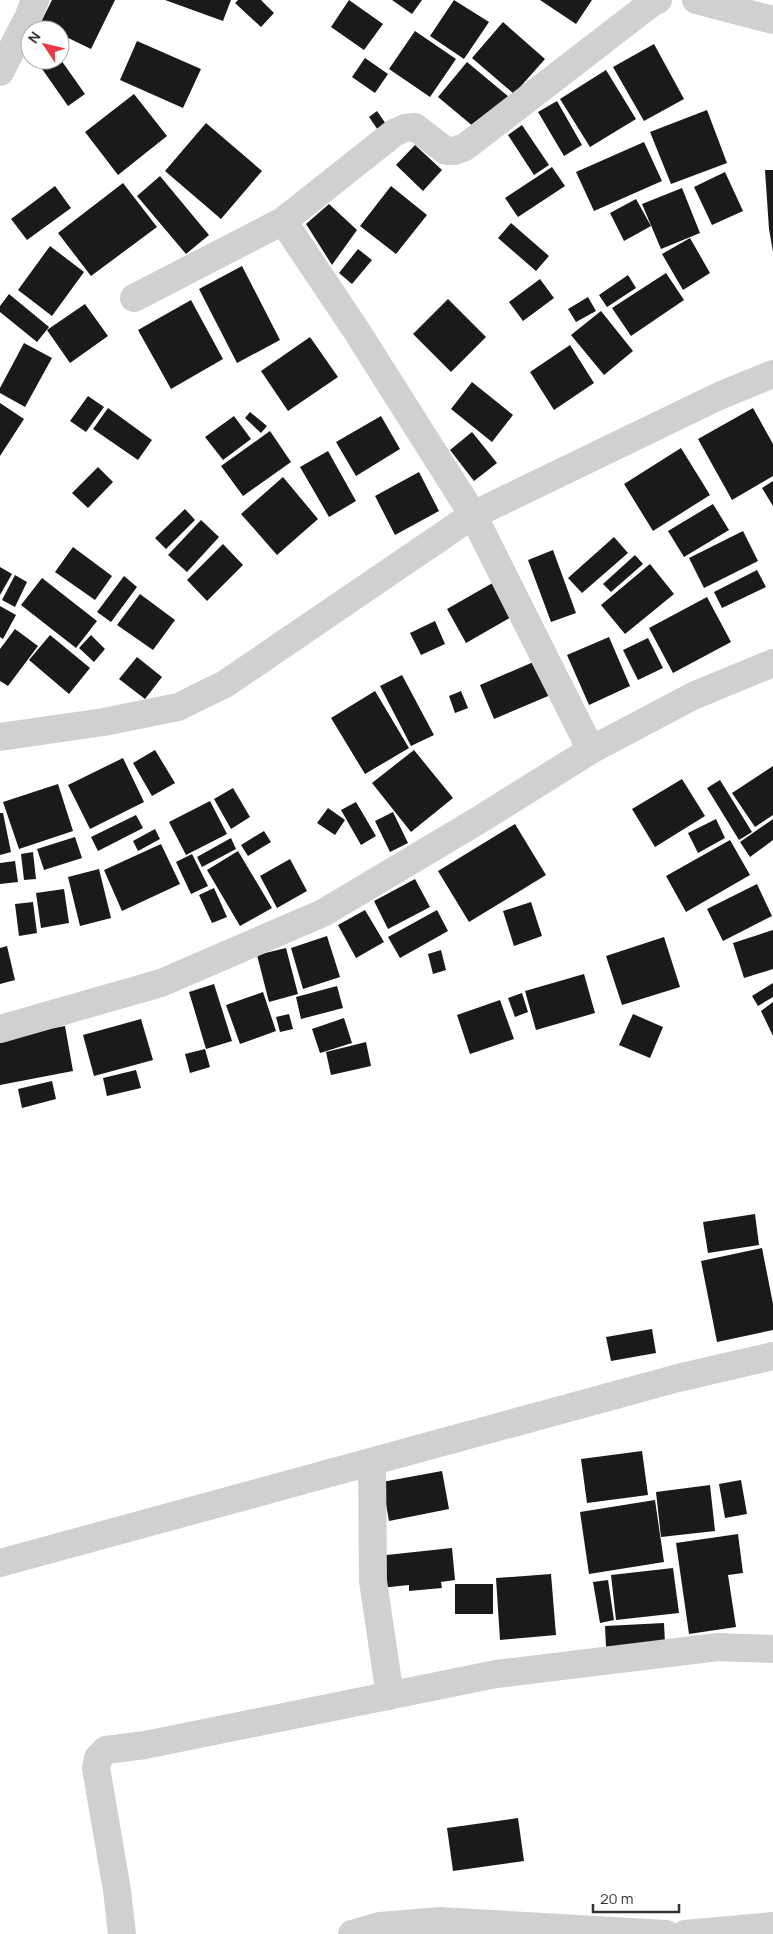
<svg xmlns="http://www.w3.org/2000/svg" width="773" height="1934" viewBox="0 0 773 1934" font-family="Manrope,sans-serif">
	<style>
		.building { fill: #1a1a1a }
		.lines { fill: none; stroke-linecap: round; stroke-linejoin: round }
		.minor { stroke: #d0d0d0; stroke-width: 28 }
	</style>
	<rect width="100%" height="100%" fill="#fff"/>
	<path class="building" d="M 52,0 L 115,0 L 91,49 L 60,34 L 60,30 L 52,30 L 40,24 Z
		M 165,0 L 231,0 L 223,21 Z
		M 238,0 L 261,0 L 274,13 L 261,27 L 235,3 Z
		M 349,0 L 383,24 L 364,50 L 331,27 Z
		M 392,0 L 422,0 L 412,14 Z
		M 454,0 L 489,22 L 464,59 L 430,36 Z
		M 540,0 L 592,0 L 576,24 Z
		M 503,22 L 545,59 L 514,94 L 472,58 Z
		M 415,31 L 456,59 L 430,97 L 389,69 Z
		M 137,41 L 201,69 L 183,108 L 120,80 Z
		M 654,44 L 684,99 L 644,121 L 613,67 Z
		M 365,58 L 388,74 L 375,93 L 352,77 Z
		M 48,60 L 61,60 L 85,94 L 68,106 L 40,66 Z
		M 467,62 L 509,97 L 480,132 L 438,97 Z
		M 606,70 L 636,119 L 590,147 L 560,99 Z
		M 134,94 L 167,136 L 118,175 L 85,132 Z
		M 557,101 L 582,145 L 564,156 L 538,112 Z
		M 707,110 L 727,163 L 671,184 L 650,132 Z
		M 377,111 L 388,127 L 380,133 L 369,117 Z
		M 206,123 L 262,171 L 221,219 L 165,171 Z
		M 522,125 L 549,165 L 534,175 L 508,135 Z
		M 644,142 L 662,181 L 594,211 L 576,172 Z
		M 415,145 L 442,170 L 423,191 L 396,165 Z
		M 552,167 L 565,186 L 518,217 L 505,198 Z
		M 765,170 L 773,170 L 773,252 L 769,229 Z
		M 725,172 L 743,211 L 712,225 L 694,187 Z
		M 160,176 L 209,235 L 186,254 L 137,196 Z
		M 123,183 L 157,227 L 91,276 L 58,233 Z
		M 55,186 L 71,208 L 27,240 L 11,219 Z
		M 391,186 L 427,215 L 396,254 L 360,226 Z
		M 682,188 L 700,233 L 661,249 L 642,204 Z
		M 636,199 L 651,226 L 624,241 L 610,213 Z
		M 329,204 L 357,230 L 332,265 L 306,224 Z
		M 511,223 L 549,256 L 536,271 L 498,238 Z
		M 690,238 L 710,273 L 683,290 L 662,254 Z
		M 50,246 L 84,272 L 52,316 L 18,290 Z
		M 358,249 L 372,260 L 352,284 L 339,273 Z
		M 242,266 L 280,340 L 237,363 L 199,289 Z
		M 666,273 L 684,300 L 631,336 L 612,308 Z
		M 628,275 L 636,288 L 607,307 L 599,295 Z
		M 540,279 L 554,298 L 523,321 L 509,302 Z
		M 9,294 L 49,327 L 37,342 L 0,312 L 0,306 Z
		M 588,297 L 596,311 L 576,322 L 568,309 Z
		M 448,299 L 486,337 L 451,372 L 413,334 Z
		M 191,300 L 223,359 L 171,389 L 138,330 Z
		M 85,304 L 108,336 L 70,363 L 47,330 Z
		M 601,311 L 633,351 L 604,375 L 571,335 Z
		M 310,337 L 338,377 L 288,411 L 261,371 Z
		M 24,343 L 52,358 L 25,407 L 0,393 L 0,388 Z
		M 570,345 L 594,383 L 554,410 L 530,372 Z
		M 472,382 L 513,415 L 492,442 L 451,409 Z
		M 88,396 L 104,407 L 86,432 L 70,421 Z
		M 0,403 L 24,419 L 0,456 Z
		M 108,408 L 152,440 L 138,460 L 93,429 Z
		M 753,408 L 773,444 L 773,476 L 732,500 L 698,439 Z
		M 250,412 L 267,426 L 261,433 L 245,418 Z
		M 234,416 L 251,439 L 223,460 L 205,437 Z
		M 381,416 L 400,449 L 356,476 L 336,442 Z
		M 270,431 L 291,462 L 243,496 L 221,466 Z
		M 472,432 L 497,463 L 474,481 L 450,450 Z
		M 681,448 L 710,495 L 653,531 L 624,484 Z
		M 328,451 L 356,501 L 329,517 L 300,467 Z
		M 98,467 L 113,482 L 88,508 L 72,493 Z
		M 419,472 L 439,511 L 395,535 L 375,496 Z
		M 283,477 L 318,519 L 277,555 L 241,514 Z
		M 773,481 L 773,506 L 762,488 Z
		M 713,504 L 729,530 L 684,557 L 668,531 Z
		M 185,509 L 195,520 L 166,549 L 155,538 Z
		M 201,520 L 219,537 L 187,572 L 168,555 Z
		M 743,531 L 758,561 L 704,588 L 689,558 Z
		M 614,537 L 628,553 L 582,593 L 568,578 Z
		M 223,544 L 243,565 L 207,601 L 187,580 Z
		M 73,547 L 112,576 L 95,600 L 55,572 Z
		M 553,550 L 576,613 L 551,622 L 528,560 Z
		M 635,555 L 643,564 L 611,592 L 603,584 Z
		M 650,564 L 674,594 L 625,634 L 601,605 Z
		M 0,567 L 12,574 L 0,595 Z
		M 757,570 L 766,587 L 722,608 L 714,592 Z
		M 15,575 L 27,582 L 15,607 L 2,600 Z
		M 124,576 L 137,587 L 111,622 L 97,612 Z
		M 42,578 L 97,621 L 76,648 L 21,605 Z
		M 496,581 L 515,615 L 466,643 L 447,609 Z
		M 140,594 L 175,620 L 153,650 L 117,625 Z
		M 707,597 L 731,642 L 673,673 L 649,628 Z
		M 0,606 L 16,615 L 3,639 L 0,637 Z
		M 435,621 L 445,644 L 421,655 L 410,633 Z
		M 15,629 L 38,646 L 8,686 L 0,681 L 0,649 Z
		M 50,635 L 90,668 L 69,694 L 29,660 Z
		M 91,635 L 105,649 L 94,662 L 79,648 Z
		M 609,637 L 630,686 L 589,705 L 567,655 Z
		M 648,638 L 663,668 L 638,680 L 623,650 Z
		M 137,657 L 162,677 L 145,699 L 119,679 Z
		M 538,660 L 553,694 L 494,719 L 480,685 Z
		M 402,675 L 434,735 L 411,746 L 380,686 Z
		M 375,691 L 409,748 L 365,774 L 331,718 Z
		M 461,691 L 468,708 L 455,713 L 449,696 Z
		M 155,750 L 175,783 L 152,796 L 133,763 Z
		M 414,750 L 453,798 L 411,832 L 372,783 Z
		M 123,758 L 144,802 L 90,829 L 68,785 Z
		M 773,766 L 773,815 L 755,827 L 732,793 Z
		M 682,779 L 705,816 L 655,847 L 632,809 Z
		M 720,780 L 752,832 L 739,840 L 707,788 Z
		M 58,784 L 73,831 L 19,849 L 3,802 Z
		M 233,788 L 250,817 L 231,829 L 214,799 Z
		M 210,801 L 227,834 L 186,855 L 169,822 Z
		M 356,802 L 376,836 L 361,845 L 341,810 Z
		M 328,808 L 345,820 L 335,835 L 317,823 Z
		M 393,812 L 408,843 L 390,852 L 375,821 Z
		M 0,813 L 3,813 L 11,852 L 0,855 Z
		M 136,815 L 143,828 L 98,851 L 91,837 Z
		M 716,819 L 725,838 L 698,853 L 688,833 Z
		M 773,819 L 773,840 L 750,857 L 740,842 Z
		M 515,824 L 546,875 L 469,922 L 438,871 Z
		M 155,829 L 160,839 L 138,851 L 133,841 Z
		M 264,831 L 271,842 L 248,856 L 241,845 Z
		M 75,837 L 82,858 L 44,870 L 37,849 Z
		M 231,838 L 236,849 L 202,867 L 197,857 Z
		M 730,840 L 750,875 L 686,912 L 666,876 Z
		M 161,844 L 180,884 L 122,911 L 104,870 Z
		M 238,851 L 272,908 L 240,926 L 207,870 Z
		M 33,852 L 36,879 L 24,880 L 21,854 Z
		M 192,854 L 208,886 L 191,894 L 176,862 Z
		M 290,859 L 307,891 L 277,908 L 260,876 Z
		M 15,861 L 18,882 L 0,884 L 0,863 Z
		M 99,869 L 111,918 L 80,926 L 68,877 Z
		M 415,879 L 430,907 L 388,929 L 374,901 Z
		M 757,884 L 772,916 L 723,941 L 707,909 Z
		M 214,888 L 227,917 L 212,923 L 199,895 Z
		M 64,889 L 69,923 L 41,928 L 36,893 Z
		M 33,902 L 37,933 L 19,936 L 15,904 Z
		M 531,902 L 542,936 L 514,946 L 503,911 Z
		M 365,910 L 384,942 L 356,958 L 338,925 Z
		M 437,910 L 448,931 L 400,958 L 388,937 Z
		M 773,930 L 773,969 L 744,978 L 733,943 Z
		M 327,936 L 340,977 L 303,989 L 291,948 Z
		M 664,937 L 680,987 L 622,1005 L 606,956 Z
		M 7,946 L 15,980 L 0,984 L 0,948 Z
		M 286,948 L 298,994 L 269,1002 L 257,955 Z
		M 441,950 L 446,970 L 433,974 L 428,954 Z
		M 584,974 L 595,1013 L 536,1030 L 525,991 Z
		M 773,983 L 773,997 L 758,1006 L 752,996 Z
		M 214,984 L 232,1041 L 206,1049 L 189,992 Z
		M 337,986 L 343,1008 L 301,1019 L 296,997 Z
		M 263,992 L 276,1031 L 240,1044 L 226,1005 Z
		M 522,993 L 528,1012 L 515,1017 L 508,998 Z
		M 500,1000 L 514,1039 L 470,1054 L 457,1015 Z
		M 773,1002 L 773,1036 L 761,1011 Z
		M 289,1014 L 293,1029 L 280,1032 L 276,1017 Z
		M 633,1014 L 663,1027 L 650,1058 L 619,1045 Z
		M 344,1018 L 352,1043 L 320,1053 L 312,1029 Z
		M 141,1019 L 153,1060 L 94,1076 L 83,1035 Z
		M 65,1026 L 73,1071 L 0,1085 L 0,1038 Z
		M 366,1042 L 371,1066 L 331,1075 L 326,1052 Z
		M 205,1049 L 210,1067 L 190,1073 L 185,1054 Z
		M 136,1070 L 141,1088 L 107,1096 L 103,1078 Z
		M 52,1081 L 56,1099 L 22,1108 L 18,1089 Z
		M 755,1214 L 759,1245 L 708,1253 L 703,1222 Z
		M 762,1248 L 773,1304 L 773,1330 L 717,1342 L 701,1261 Z
		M 652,1329 L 656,1353 L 611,1361 L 606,1337 Z
		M 642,1451 L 648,1495 L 587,1503 L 581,1459 Z
		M 442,1471 L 449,1509 L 389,1521 L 382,1482 Z
		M 741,1480 L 747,1514 L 725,1518 L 719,1484 Z
		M 710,1485 L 715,1531 L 661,1537 L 656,1492 Z
		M 655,1500 L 664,1562 L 589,1574 L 580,1512 Z
		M 738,1534 L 743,1573 L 728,1575 L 736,1627 L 689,1634 L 676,1543 Z
		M 452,1548 L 455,1580 L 441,1582 L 442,1588 L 409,1591 L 409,1585 L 380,1588 L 377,1556 Z
		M 673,1568 L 679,1613 L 616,1620 L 611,1575 Z
		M 551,1574 L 556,1635 L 500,1640 L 496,1578 Z
		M 608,1580 L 614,1620 L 600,1623 L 593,1582 Z
		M 455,1584 L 493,1584 L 493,1614 L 455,1614 Z
		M 664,1623 L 665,1643 L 606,1647 L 605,1626 Z
		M 518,1818 L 524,1861 L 453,1871 L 447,1828 Z"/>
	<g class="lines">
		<path class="minor" d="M 696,0 L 773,20
			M 0,72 L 28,18 L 35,0
			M 134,298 L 283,221
			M 0,737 L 104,722 L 178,707 L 225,684 L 473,515 L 719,396 L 773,374
			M 591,750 L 473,515 L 356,330 L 283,221 L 394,133 L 405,128 L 415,127 L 446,151 L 454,151 L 465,147 L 653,2 L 658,0
			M 0,1029 L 161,983 L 323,913 L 479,820 L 591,750 L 693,696 L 773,663
			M 372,1462 L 373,1581 L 390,1696
			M 0,1563 L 678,1378 L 773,1356
			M 122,1934 L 117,1890 L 96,1768 L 98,1758 L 106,1750 L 145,1745 L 496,1674 L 718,1647 L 773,1649
			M 352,1934 L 380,1926 L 440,1921 L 666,1934
			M 685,1934 L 773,1926"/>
	</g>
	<g transform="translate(45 45) rotate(305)"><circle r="24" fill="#ffffff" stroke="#adadad"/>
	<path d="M0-4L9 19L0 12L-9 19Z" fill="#e63946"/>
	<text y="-8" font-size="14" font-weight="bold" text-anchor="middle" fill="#333333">N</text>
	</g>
	<path d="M593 1904v8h86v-8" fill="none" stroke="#333333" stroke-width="2.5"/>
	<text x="600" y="1904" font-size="15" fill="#333333" stroke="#ffffff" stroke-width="4" paint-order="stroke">20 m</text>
</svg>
